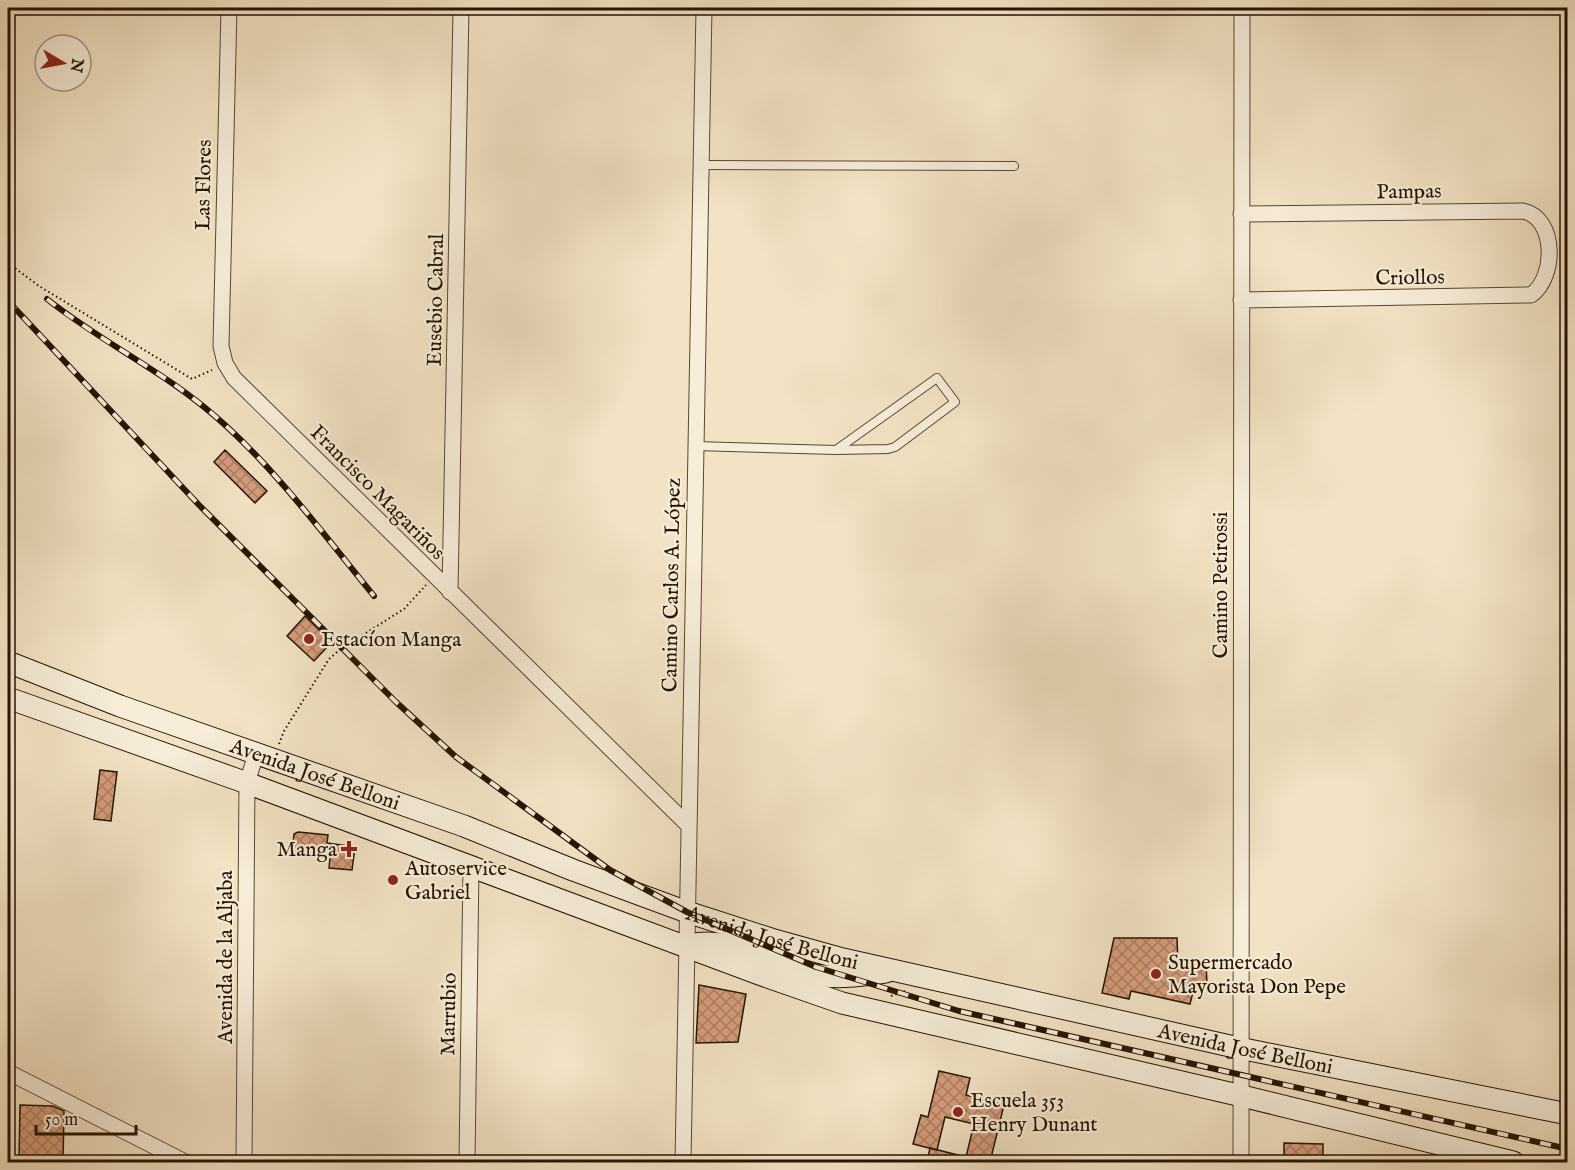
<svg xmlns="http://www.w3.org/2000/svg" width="1575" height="1170" viewBox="0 0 1575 1170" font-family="'IM FELL English',serif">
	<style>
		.building { fill: url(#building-cross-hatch); stroke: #241300; stroke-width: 1.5 }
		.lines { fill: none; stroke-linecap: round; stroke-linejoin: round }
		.service-casing { stroke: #584731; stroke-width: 10 }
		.minor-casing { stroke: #584731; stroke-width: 17 }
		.secondary-casing { stroke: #241300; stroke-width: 23 }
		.path { stroke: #241300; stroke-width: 2; stroke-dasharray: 1.5 3; stroke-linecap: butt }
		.service { stroke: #f7edd9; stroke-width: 8 }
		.minor { stroke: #f7edd9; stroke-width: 15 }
		.secondary { stroke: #f7edd9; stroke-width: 21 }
		.rail-casing { stroke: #241300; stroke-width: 6 }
		.rail { stroke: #f7edd9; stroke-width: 4; stroke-dasharray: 11; stroke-linecap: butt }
		.poi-dot { fill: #8f2418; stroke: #f7edd9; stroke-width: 2 }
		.labels { text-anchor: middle; stroke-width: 4.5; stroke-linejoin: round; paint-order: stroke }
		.street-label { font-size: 21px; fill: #241300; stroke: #f7edd9 }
		.poi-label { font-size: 21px; fill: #241300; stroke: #f7edd9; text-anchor: start }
	</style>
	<defs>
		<pattern id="building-cross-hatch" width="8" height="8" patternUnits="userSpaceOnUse" patternTransform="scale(1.5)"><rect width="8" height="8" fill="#d59c7b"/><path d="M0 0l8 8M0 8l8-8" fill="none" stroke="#ad7e62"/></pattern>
	</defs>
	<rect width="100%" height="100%" fill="#f2e3c4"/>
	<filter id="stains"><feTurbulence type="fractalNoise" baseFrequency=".00333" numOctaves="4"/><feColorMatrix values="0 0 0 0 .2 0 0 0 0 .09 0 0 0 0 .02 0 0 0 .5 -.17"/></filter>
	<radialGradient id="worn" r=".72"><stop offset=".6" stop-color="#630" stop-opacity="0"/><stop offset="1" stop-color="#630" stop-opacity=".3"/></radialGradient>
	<path class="building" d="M 225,450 L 267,491 L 255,503 L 214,462 Z
		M 305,616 L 332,642 L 314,661 L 287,636 Z
		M 100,770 L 117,772 L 111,821 L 94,819 Z
		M 298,832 L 328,835 L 327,843 L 355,847 L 352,870 L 329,868 L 330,858 L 292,853 L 294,834 Z
		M 1114,938 L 1177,938 L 1178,964 L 1206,963 L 1207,984 L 1195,984 L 1190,1004 L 1131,991 L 1129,999 L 1102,993 Z
		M 699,985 L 746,994 L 738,1042 L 696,1043 Z
		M 939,1071 L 970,1078 L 966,1095 L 1004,1105 L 990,1162 L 927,1162 L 930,1148 L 966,1157 L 974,1124 L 945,1117 L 937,1150 L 913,1144 L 921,1115 L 928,1117 Z
		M 20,1105 L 53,1106 L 64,1111 L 63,1162 L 19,1162 Z
		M 1284,1143 L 1323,1144 L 1323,1162 L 1284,1162 Z"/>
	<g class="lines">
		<g class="service-casing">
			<path id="service" d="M 701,165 L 1014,166
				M 695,446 L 836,450 L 937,378 L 955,402 L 895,447 L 888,449 L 836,450"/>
		</g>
		<g class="minor-casing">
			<path id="minor" d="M 229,8 L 221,346 L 225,363 L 234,378 L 688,825
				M 1241,214 L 1523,211 C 1557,218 1556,278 1531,295 L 1241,300
				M 450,592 L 461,8
				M 8,1072 L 185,1162
				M 244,1162 L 247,783 L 256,754
				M 467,1162 L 471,866
				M 683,1162 L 704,8
				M 1241,1162 L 1242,8"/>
		</g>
		<g class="secondary-casing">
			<g id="secondary">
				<path id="s1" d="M 8,662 L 120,706 L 464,826 L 573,870 L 687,912 L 771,939 L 843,959 L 1239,1048 L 1568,1114"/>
				<path d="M 8,698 L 247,783 L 759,974 L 842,1003 L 1242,1096 L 1513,1162"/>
				<path d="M 690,945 C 729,935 766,963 804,973 C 832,979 857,977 886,972"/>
			</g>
		</g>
		<path class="path" d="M 8,263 L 39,286 L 192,379 L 212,370
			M 279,744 L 284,731 L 329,659 L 342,648 L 404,609 L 426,585
			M 891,996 L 905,991"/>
		<use href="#service" class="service"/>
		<use href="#minor" class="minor"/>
		<use href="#secondary" class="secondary"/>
		<g class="rail-casing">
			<path id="rail" d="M 47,299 C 101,342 165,372 216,417 C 276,469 324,535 374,596
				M 8,301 L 199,505 L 396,702 L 456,757 L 610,870 L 687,912 L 816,967 L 959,1011 L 1568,1149"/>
		</g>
		<use href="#rail" class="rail"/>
	</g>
	<g class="poi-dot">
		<circle cx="309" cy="639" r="6"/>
		<path d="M346 840h6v6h6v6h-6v6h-6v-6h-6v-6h6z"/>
		<circle cx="393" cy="880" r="6"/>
		<circle cx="1156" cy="974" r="6"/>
		<circle cx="958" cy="1112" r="6"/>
	</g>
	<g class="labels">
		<g class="street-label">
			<text transform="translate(203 185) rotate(-89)" y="7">Las Flores</text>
			<text transform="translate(1409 191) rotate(-1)" y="7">Pampas</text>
			<text transform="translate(1410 277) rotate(-1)" y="7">Criollos</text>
			<text transform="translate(435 300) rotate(-89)" y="7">Eusebio Cabral</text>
			<text transform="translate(378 492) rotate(45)" y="7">Francisco Magariños</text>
			<text transform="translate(671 585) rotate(-89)" y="7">Camino Carlos A. López</text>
			<text transform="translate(1220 585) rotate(-90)" y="7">Camino Petirossi</text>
			<text dy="7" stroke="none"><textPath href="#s1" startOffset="327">Avenida José Belloni</textPath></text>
			<text dy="7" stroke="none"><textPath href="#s1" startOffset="813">Avenida José Belloni</textPath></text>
			<text transform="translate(225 957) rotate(-90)" y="7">Avenida de la Aljaba</text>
			<text transform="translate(448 1014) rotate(-89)" y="7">Marrubio</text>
			<text dy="7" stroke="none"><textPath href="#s1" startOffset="1299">Avenida José Belloni</textPath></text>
		</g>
		<g class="poi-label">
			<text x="321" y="646">Estacíon Manga</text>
			<text x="337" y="856" text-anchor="end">Manga</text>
			<text x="405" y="875">Autoservice<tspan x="405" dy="24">Gabriel</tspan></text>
			<text x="1168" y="969">Supermercado<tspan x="1168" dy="24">Mayorista Don Pepe</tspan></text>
			<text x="970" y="1107">Escuela 353<tspan x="970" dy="24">Henry Dunant</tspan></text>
		</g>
	</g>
	<rect width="1575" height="1170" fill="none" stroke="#f2e3c4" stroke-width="30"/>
	<rect x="9" y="9" width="1557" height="1152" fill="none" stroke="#241300" stroke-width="3"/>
	<rect x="15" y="15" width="1545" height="1140" fill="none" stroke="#241300" stroke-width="1.5"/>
	<g transform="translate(63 63) rotate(100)"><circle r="28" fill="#f7edd9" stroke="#a39682" stroke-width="1.5"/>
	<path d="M0-4.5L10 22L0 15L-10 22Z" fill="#8f2418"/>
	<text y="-9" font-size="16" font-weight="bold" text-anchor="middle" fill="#241300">N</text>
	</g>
	<path d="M36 1125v9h100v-9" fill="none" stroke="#241300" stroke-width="3"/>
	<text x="45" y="1125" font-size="18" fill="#241300" stroke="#f7edd9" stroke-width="4.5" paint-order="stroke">50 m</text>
	<rect width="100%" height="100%" filter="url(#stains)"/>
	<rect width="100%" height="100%" fill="url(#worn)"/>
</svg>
